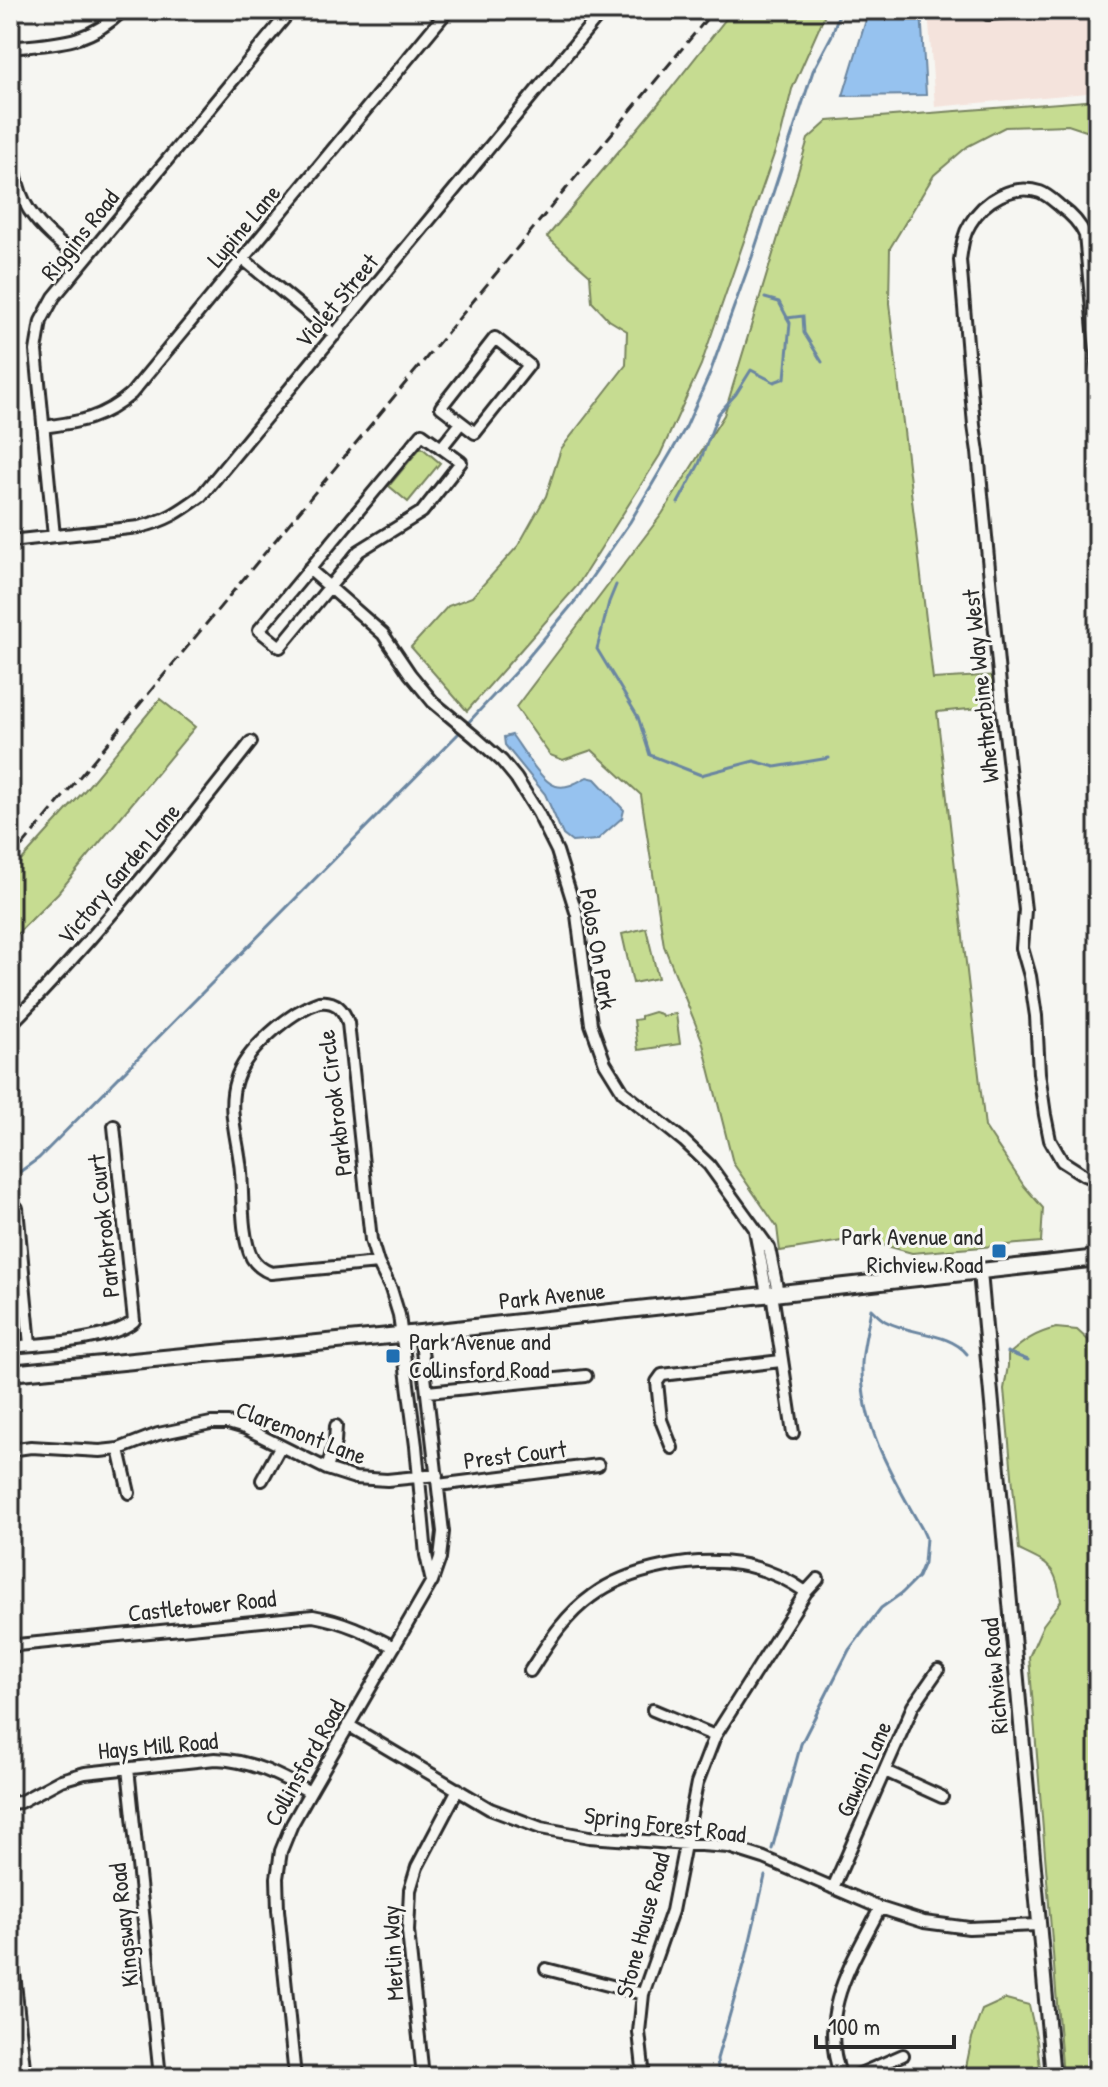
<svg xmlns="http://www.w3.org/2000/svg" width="1108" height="2087" viewBox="0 0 1108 2087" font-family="'Patrick Hand',sans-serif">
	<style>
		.built { fill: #f4e3dc }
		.green { fill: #c6dc91; stroke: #78845e; stroke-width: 2 }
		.water { fill: #96c2ef; stroke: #6b86a1; stroke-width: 2 }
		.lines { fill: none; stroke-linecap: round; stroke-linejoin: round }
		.stream { stroke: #6b86a1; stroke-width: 3 }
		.minor-casing { stroke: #2b2b2b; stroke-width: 16 }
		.tertiary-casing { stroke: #2b2b2b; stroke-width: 18 }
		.secondary-casing { stroke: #2b2b2b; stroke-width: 20 }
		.minor { stroke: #f6f6f2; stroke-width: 10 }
		.tertiary { stroke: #f6f6f2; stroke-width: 12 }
		.secondary { stroke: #f6f6f2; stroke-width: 14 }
		.rail { stroke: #2b2b2b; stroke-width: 3; stroke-dasharray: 12 6; stroke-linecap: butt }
		.poi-dot { fill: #1f6fb2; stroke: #f6f6f2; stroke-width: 3 }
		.labels { text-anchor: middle; stroke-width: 6; stroke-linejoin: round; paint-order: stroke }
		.street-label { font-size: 24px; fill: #2b2b2b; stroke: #f6f6f2 }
		.poi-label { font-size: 24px; fill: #2b2b2b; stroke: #f6f6f2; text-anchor: end }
	</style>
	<rect width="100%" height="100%" fill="#f6f6f2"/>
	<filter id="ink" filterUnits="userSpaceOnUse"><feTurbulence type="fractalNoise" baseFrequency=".0125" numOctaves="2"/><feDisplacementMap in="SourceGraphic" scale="16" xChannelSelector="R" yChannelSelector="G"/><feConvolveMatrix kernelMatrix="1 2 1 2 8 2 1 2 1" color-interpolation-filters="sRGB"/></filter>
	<g filter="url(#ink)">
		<path class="built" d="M 928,10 L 1098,10 L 1098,92 L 935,107 Z"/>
		<path class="green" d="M 733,10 L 827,10 L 792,89 L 781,134 L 701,365 L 660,455 L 577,586 L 467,711 L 411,647 L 448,606 L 472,597 L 518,546 L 546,496 L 561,449 L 626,365 L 627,331 L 609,320 L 592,302 L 590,275 L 547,237 L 669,91 Z
			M 1098,100 L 1098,135 L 1068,125 L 1005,127 L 968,146 L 934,175 L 890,248 L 889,303 L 933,679 L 999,675 L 1002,706 L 937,712 L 985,1127 L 1024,1186 L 1043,1208 L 1041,1242 L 912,1253 L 883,1245 L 854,1239 L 780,1251 L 777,1227 L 733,1163 L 702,1040 L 664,946 L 641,795 L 592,750 L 563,760 L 550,755 L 516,707 L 662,514 L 724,415 L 808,139 L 828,121 Z
			M 421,447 L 440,463 L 408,502 L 389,486 Z
			M 160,699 L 195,727 L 58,893 L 10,941 L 10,873 L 85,790 Z
			M 646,928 L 658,978 L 633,983 L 622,934 Z
			M 654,1012 L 661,1014 L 662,1016 L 676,1014 L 680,1044 L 638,1050 L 634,1020 L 641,1019 L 641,1016 Z
			M 1056,1328 L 1077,1330 L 1098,1349 L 1098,1880 L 1087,1882 L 1098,1970 L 1098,2077 L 1063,2077 L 1029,1657 L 1043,1625 L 1061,1601 C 1056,1566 1050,1565 1019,1550 L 1004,1389 L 1008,1366 L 1008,1355 C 1024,1341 1035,1333 1056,1328 Z
			M 1006,1999 L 1029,2005 L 1037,2041 L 1041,2077 L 964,2077 L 972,2038 L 982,2010 Z"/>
		<path class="water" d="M 869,10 L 921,10 L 926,95 L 843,96 Z
			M 512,735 C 521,747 541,782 556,786 C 567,789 578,782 587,777 L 595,779 L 624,810 L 622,818 L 597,840 L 572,842 L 563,835 L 545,794 L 505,745 L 504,737 Z"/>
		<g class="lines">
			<path class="stream" d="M 787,318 L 803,316 L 804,333 L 822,362
				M 678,503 L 699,464 L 718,414 L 736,394 L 751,370 L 774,382 L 785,378 L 790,323 L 779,302 L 765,298
				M 616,585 L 609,602 L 597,649 L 638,717 L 650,755 L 701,775 L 754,761 L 775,767 L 829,758
				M 466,725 L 520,667 L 576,600 L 630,522 L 686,427 L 710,373 L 752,257 L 813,71 L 832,35 L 840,10
				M 10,1179 L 39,1158 L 461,731
				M 871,1309 C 875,1313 880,1318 885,1321 C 910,1335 950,1332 967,1354
				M 1007,1352 L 1028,1360
				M 772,1849 L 801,1744 L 849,1650 L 881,1608 L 902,1593 L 918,1577 L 924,1563 L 926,1538 L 922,1529 C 893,1478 860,1425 862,1363 C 863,1346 868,1327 871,1309
				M 719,2077 L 717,2059 L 746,1958 L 765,1876"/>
			<g class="minor-casing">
				<path id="minor" d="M 988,14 L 1031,10
					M 10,48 C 56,43 88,45 123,10
					M 10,113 C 13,144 11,183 29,210 C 43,231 63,246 83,262
					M 243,259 L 335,335
					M 495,338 L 529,365 L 475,433 L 441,407 Z
					M 1098,372 L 1085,235 C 1080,223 1072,215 1061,207 C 1055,202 1048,195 1040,192 C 1013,183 984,200 970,224 C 963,235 962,247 960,260 L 974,425 L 978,452 L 1002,706 L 1025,910 L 1022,948 L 1030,976 L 1036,1016 L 1039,1073 L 1045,1115 L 1050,1140 L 1062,1161 L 1084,1175 L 1098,1179
					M 43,427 C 80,422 102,419 131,394 L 448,10
					M 422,434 L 461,462 L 422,512 L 359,551 L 280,647 L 259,630 Z
					M 441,448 L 461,423
					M 54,536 L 36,351 L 41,321 L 54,297 L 291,10
					M 10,541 L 139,527 C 166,521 179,512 201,496 L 603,10
					M 309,569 L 383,634 L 410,674 L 433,702 L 475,737 L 502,761 L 516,778 L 538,813 L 557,851 L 577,915 L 591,1024 L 605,1063 L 623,1092 L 684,1141 L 709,1165 L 769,1248 L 778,1293
					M 319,1002 C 335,1000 343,1008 348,1023 L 371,1240 L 378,1263 L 271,1273 C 263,1270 257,1266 252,1258 C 241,1236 243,1198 241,1172 C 239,1142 226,1110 236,1080 C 245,1050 290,1012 319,1002 Z
					M 10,1025 C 98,936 174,840 251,742
					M 17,1208 L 30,1345
					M 755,1230 L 767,1294
					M 378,1263 L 391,1289 L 399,1315 L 416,1446 L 426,1555 L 431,1578
					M 772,1293 L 793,1433
					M 10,1347 C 41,1344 111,1341 134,1321 L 114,1126
					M 428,1392 L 586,1376
					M 672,1448 L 661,1420 L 657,1382 L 662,1375 L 781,1361
					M 119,1449 L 129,1493
					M 10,1450 L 31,1447 L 100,1451 L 119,1449 L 158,1434 L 211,1423 L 228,1423 L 245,1428 L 327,1469 L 355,1478 L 387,1480 L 437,1475
					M 327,1469 L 335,1442 L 336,1426
					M 262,1480 L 280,1447
					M 438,1485 L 598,1465
					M 10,1648 L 17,1645 L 313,1616 C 346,1622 365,1632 394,1647
					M 530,1671 C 548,1643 564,1616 592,1596 C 629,1568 694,1557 739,1564 C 763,1568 786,1578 806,1592
					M 653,1710 L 715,1736
					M 348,1725 L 490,1809 L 541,1828 L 589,1837 L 729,1847 L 764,1858 L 880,1908 L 924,1922 L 969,1928 L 1038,1925
					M 128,1768 L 160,2077
					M 885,1771 L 942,1797
					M 10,1803 L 20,1802 L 61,1780 L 85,1773 L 215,1759 C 251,1760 278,1775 310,1792
					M 833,1888 L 913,1706 L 938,1670
					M 10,1935 L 25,2077
					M 546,1969 L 643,1994
					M 295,2077 L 278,1910 L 277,1878 L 281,1851 L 292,1824 L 310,1792 L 432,1581 L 440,1558 L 443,1532 L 420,1333
					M 423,2077 L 408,1931 L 410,1890 L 417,1867 L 458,1789
					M 644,2077 L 639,2032 L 643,1994 L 672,1911 L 697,1783 L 715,1736 L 806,1592 L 818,1579
					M 841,2077 C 817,2013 852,1963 880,1908
					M 853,2077 L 903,2055"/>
			</g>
			<g class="tertiary-casing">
				<path id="tertiary" d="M 980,1272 L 1053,2077"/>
			</g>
			<g class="secondary-casing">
				<path id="secondary" d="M 10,1373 L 420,1333 L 1098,1258"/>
			</g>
			<use href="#minor" class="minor"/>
			<use href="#tertiary" class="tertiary"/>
			<use href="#secondary" class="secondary"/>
			<path class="rail" d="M 10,861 L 714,10"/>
		</g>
	</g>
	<g class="poi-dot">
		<rect x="991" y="1243" width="16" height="16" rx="4"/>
		<rect x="385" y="1348" width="16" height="16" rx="4"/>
	</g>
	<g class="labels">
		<g class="street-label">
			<text transform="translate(244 226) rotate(-50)" y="8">Lupine Lane</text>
			<text transform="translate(80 235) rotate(-51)" y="8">Riggins Road</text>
			<text transform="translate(337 301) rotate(-50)" y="8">Violet Street</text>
			<text transform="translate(981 686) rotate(-96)" y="8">Whetherbine Way West</text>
			<text transform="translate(119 874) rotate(-50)" y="8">Victory Garden Lane</text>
			<text transform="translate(598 949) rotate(80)" y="8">Polos On Park</text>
			<text transform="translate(335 1103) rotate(-97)" y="8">Parkbrook Circle</text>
			<text transform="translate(104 1226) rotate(-96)" y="8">Parkbrook Court</text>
			<text transform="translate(552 1296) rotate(-6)" y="8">Park Avenue</text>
			<text transform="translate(301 1433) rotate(21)" y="8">Claremont Lane</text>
			<text transform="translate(515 1455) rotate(-7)" y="8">Prest Court</text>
			<text transform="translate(202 1606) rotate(-6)" y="8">Castletower Road</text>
			<text transform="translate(995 1676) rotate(-95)" y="8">Richview Road</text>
			<text transform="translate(158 1746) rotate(-5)" y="8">Hays Mill Road</text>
			<text transform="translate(305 1763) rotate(-61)" y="8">Collinsford Road</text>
			<text transform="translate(864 1769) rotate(-66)" y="8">Gawain Lane</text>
			<text transform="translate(665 1825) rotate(7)" y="8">Spring Forest Road</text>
			<text transform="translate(124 1925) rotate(-96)" y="8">Kingsway Road</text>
			<text transform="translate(643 1925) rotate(-75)" y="8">Stone House Road</text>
			<text transform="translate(393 1953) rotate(-93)" y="8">Merlin Way</text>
		</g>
		<g class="poi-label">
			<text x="983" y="1245">Park Avenue and<tspan x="983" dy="28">Richview Road</tspan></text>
			<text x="409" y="1350" text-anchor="start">Park Avenue and<tspan x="409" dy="28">Collinsford Road</tspan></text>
		</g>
	</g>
	<rect width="1108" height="2087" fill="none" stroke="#f6f6f2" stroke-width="40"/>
	<rect x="20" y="20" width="1068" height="2047" fill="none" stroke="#2b2b2b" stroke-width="3" filter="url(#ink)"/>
	<path d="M816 2035v12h138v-12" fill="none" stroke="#2b2b2b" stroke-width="4"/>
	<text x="828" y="2035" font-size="24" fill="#2b2b2b" stroke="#f6f6f2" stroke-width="6" paint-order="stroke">100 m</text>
</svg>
